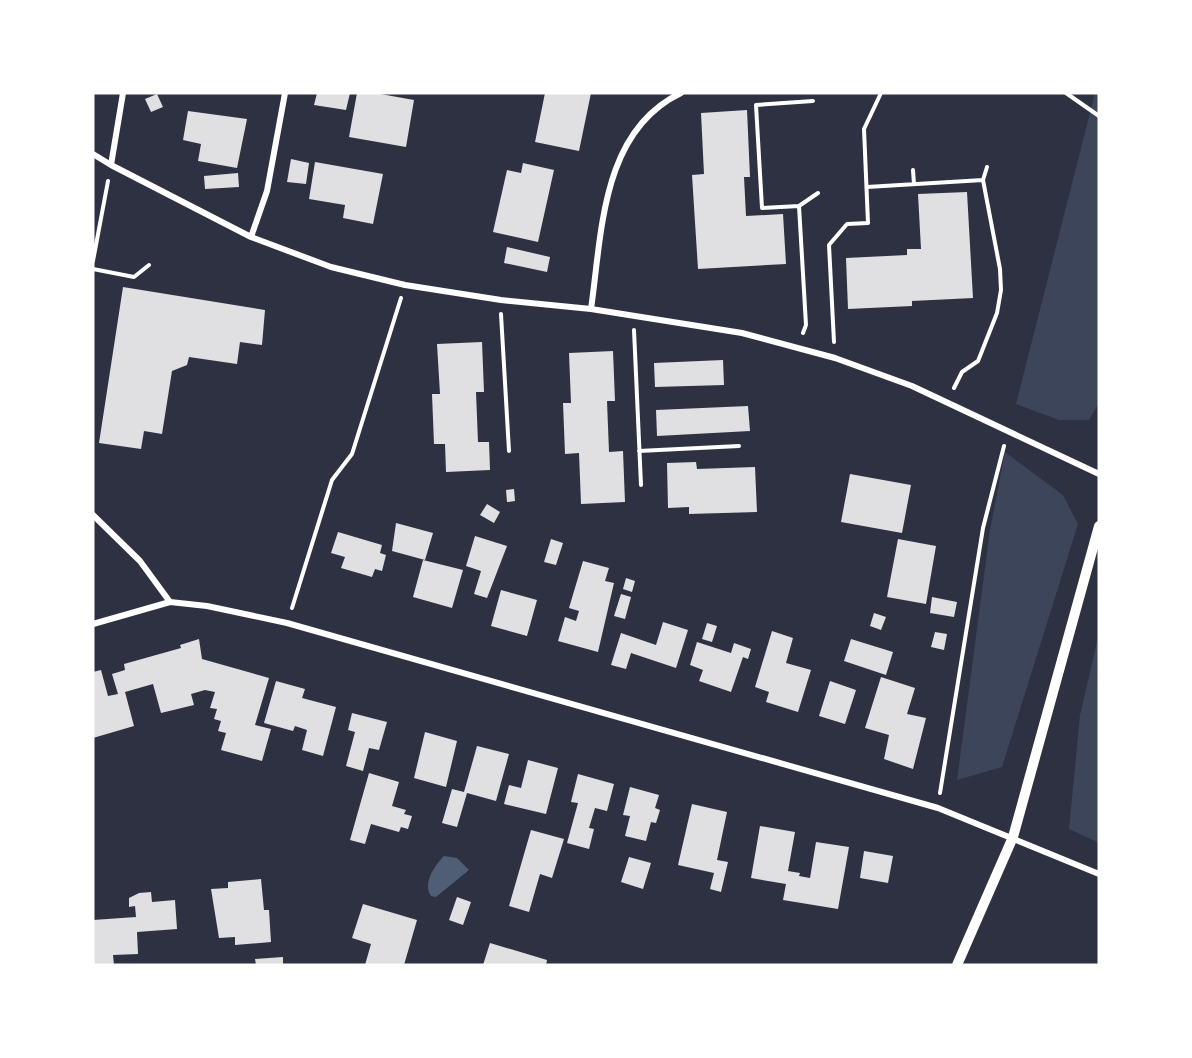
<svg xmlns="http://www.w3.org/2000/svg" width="1192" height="1058" viewBox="0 0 1192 1058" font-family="'Varela Round',sans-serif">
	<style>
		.green { fill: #3c4559 }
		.water { fill: #4f5d75 }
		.building { fill: #e0e0e3 }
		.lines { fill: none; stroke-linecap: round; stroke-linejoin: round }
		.path { stroke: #fff; stroke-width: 4 }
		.minor { stroke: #fff; stroke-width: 6 }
		.tertiary { stroke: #fff; stroke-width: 10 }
	</style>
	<rect width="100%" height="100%" fill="#2d3142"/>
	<path class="green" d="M 1095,93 L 1099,93 L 1099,403 L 1089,420 L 1059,420 L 1016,404 Z
		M 1005,452 L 1063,495 L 1078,524 L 1002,767 L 957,780 L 990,530 Z
		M 1099,633 L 1099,843 L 1069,829 L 1080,715 Z"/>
	<path class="water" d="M 444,856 L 457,858 L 469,870 L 436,897 L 431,896 C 422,883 435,865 444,856 Z"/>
	<path class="building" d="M 317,93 L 350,93 L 346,110 L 314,105 Z
		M 357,93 L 375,93 L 414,100 L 406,147 L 349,137 Z
		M 545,93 L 591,93 L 579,151 L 535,142 Z
		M 157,94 L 163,107 L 151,112 L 145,99 Z
		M 747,110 L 750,177 L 744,177 L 746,216 L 783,214 L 786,264 L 698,269 L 692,175 L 704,174 L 701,113 Z
		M 188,111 L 247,119 L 237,168 L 198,161 L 201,144 L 183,140 Z
		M 291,159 L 309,163 L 306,184 L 287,182 Z
		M 315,162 L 383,174 L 373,224 L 343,218 L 345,205 L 309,199 Z
		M 523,163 L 554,170 L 538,242 L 493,232 L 507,170 L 521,173 Z
		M 238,173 L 239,187 L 205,189 L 204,176 Z
		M 967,192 L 973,298 L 912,301 L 912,306 L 848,309 L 846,258 L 907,255 L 907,249 L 921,249 L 918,194 Z
		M 507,247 L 550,257 L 547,272 L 504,263 Z
		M 123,287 L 265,310 L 262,345 L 240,342 L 237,364 L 189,357 L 187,365 L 172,371 L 162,434 L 144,431 L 141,449 L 99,443 Z
		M 482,342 L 484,392 L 476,392 L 478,442 L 489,442 L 490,470 L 446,472 L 445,444 L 434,444 L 432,394 L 440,394 L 437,344 Z
		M 613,351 L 615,401 L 607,401 L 609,452 L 623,451 L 625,502 L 581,504 L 579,453 L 565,454 L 563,403 L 571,403 L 569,353 Z
		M 723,360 L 724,385 L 655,387 L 654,363 Z
		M 748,406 L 750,431 L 657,436 L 656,410 Z
		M 696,462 L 697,469 L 755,467 L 757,512 L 689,514 L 689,507 L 668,508 L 667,463 Z
		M 850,474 L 911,485 L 902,533 L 841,522 Z
		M 514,489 L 515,501 L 507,502 L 506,490 Z
		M 487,504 L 500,512 L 494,523 L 480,515 Z
		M 396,523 L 433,533 L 425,560 L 392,551 Z
		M 338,532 L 382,545 L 380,553 L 386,555 L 382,571 L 375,569 L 372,577 L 341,568 L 345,557 L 331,553 Z
		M 475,536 L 507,546 L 487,598 L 474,594 L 481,571 L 466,566 Z
		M 551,539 L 563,543 L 556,565 L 544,562 Z
		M 898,539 L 936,546 L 926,604 L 887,597 Z
		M 423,560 L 463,570 L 452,608 L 413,597 Z
		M 583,561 L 609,568 L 605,581 L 614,583 L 598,652 L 558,641 L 565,617 L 576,621 L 579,611 L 569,608 Z
		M 626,578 L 635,581 L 632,592 L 623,589 Z
		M 501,590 L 537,600 L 527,636 L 491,626 Z
		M 621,594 L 631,597 L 625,619 L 614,616 Z
		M 932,597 L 957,602 L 954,617 L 930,613 Z
		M 874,613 L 886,617 L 881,630 L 870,626 Z
		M 663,622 L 688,630 L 676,668 L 631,653 L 626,669 L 611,665 L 621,633 L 656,645 Z
		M 707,623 L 717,626 L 712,642 L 702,639 Z
		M 772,631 L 793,638 L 786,663 L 811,670 L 798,712 L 766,702 L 769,692 L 755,687 Z
		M 935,632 L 947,634 L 944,650 L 931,647 Z
		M 199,639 L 202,659 L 269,678 L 255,725 L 271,729 L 262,761 L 221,750 L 226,733 L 218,731 L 221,721 L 214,719 L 217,709 L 210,708 L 215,692 L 205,690 L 191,694 L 194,705 L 161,713 L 153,684 L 125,692 L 134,726 L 93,738 L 93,672 L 101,670 L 108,696 L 118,694 L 112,674 L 125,670 L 124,664 L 181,648 L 180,645 Z
		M 851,639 L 893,652 L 886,675 L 844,661 Z
		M 697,642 L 731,653 L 734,643 L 751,649 L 748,659 L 743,657 L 731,692 L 699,681 L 703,670 L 690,665 Z
		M 881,677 L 915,688 L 907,714 L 926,718 L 913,769 L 884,759 L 889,735 L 865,728 Z
		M 276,681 L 305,689 L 302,698 L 336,707 L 323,756 L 302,750 L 307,730 L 295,726 L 293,731 L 264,723 Z
		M 830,681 L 856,690 L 845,724 L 819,716 Z
		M 352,713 L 387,722 L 379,750 L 369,748 L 363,771 L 346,766 L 355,732 L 348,730 Z
		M 425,732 L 457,741 L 446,787 L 414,778 Z
		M 477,746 L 509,754 L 496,801 L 467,793 L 457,827 L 442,823 L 452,789 L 464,792 Z
		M 528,760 L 558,768 L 546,814 L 504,804 L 509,785 L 521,788 Z
		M 369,773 L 399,782 L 392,806 L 406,810 L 404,814 L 412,816 L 408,829 L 401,827 L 399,832 L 371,824 L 365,844 L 350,840 Z
		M 578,774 L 614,784 L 607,811 L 595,808 L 589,828 L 594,829 L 589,849 L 567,843 L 578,803 L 571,802 Z
		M 630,787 L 659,795 L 655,808 L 660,810 L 656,823 L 651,822 L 646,841 L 625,836 L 630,816 L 623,815 Z
		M 692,804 L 727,812 L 717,860 L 728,862 L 721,892 L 710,889 L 714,873 L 678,865 Z
		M 760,826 L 795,832 L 788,871 L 800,873 L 799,876 L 810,878 L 816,842 L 849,847 L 838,909 L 783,900 L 786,884 L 751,878 Z
		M 531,830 L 564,839 L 552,878 L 540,874 L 529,912 L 509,906 Z
		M 864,851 L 893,856 L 888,883 L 860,878 Z
		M 629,857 L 651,863 L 643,889 L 621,882 Z
		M 261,879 L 264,910 L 269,910 L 271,942 L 235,945 L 235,937 L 219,938 L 211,889 L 228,888 L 228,882 Z
		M 151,892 L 152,902 L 175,900 L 177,929 L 137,932 L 138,954 L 113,955 L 114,965 L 93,965 L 93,920 L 136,917 L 135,906 L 129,907 L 129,898 L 139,893 Z
		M 457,897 L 471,902 L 463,925 L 449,920 Z
		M 363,904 L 417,920 L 404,965 L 365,965 L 371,944 L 352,938 Z
		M 490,943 L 547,960 L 546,965 L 483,965 Z
		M 283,957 L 283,965 L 256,965 L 255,959 Z"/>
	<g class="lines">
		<path class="path" d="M 1066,93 L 1099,116
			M 913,170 L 914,184
			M 983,180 L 987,167
			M 867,187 L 983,180 L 1000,269 L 1001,290 L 997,313 L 978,361 L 962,372 L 954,388
			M 799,206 L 818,193
			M 93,261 L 108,181
			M 93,269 L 134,277 L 149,265
			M 501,314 L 509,451
			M 634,330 L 641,485
			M 803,333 L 806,325 L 799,206 L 762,208 L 756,105 L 813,101
			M 834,342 L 829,245 L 847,224 L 868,223 L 864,129 L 881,93
			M 639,451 L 739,446
			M 292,608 L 332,480 L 352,454 L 401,298
			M 940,793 L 983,528 L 1004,446"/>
		<path class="minor" d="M 93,154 L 111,165 L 251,237 L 331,267 L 405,285 L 501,300 L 591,309 L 742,333 L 835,358 L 912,386 L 1099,474
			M 111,165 L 123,93
			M 251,237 L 267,191 L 285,93
			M 591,309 C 602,233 601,131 681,93
			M 93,515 L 140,561 L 170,602
			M 93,624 L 170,602 L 207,606 L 287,623 L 938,808 L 1099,874"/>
		<path class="tertiary" d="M 957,965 L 1013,837 L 1099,526"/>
	</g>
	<rect width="1192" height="1058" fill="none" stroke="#ffffff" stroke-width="189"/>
</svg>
